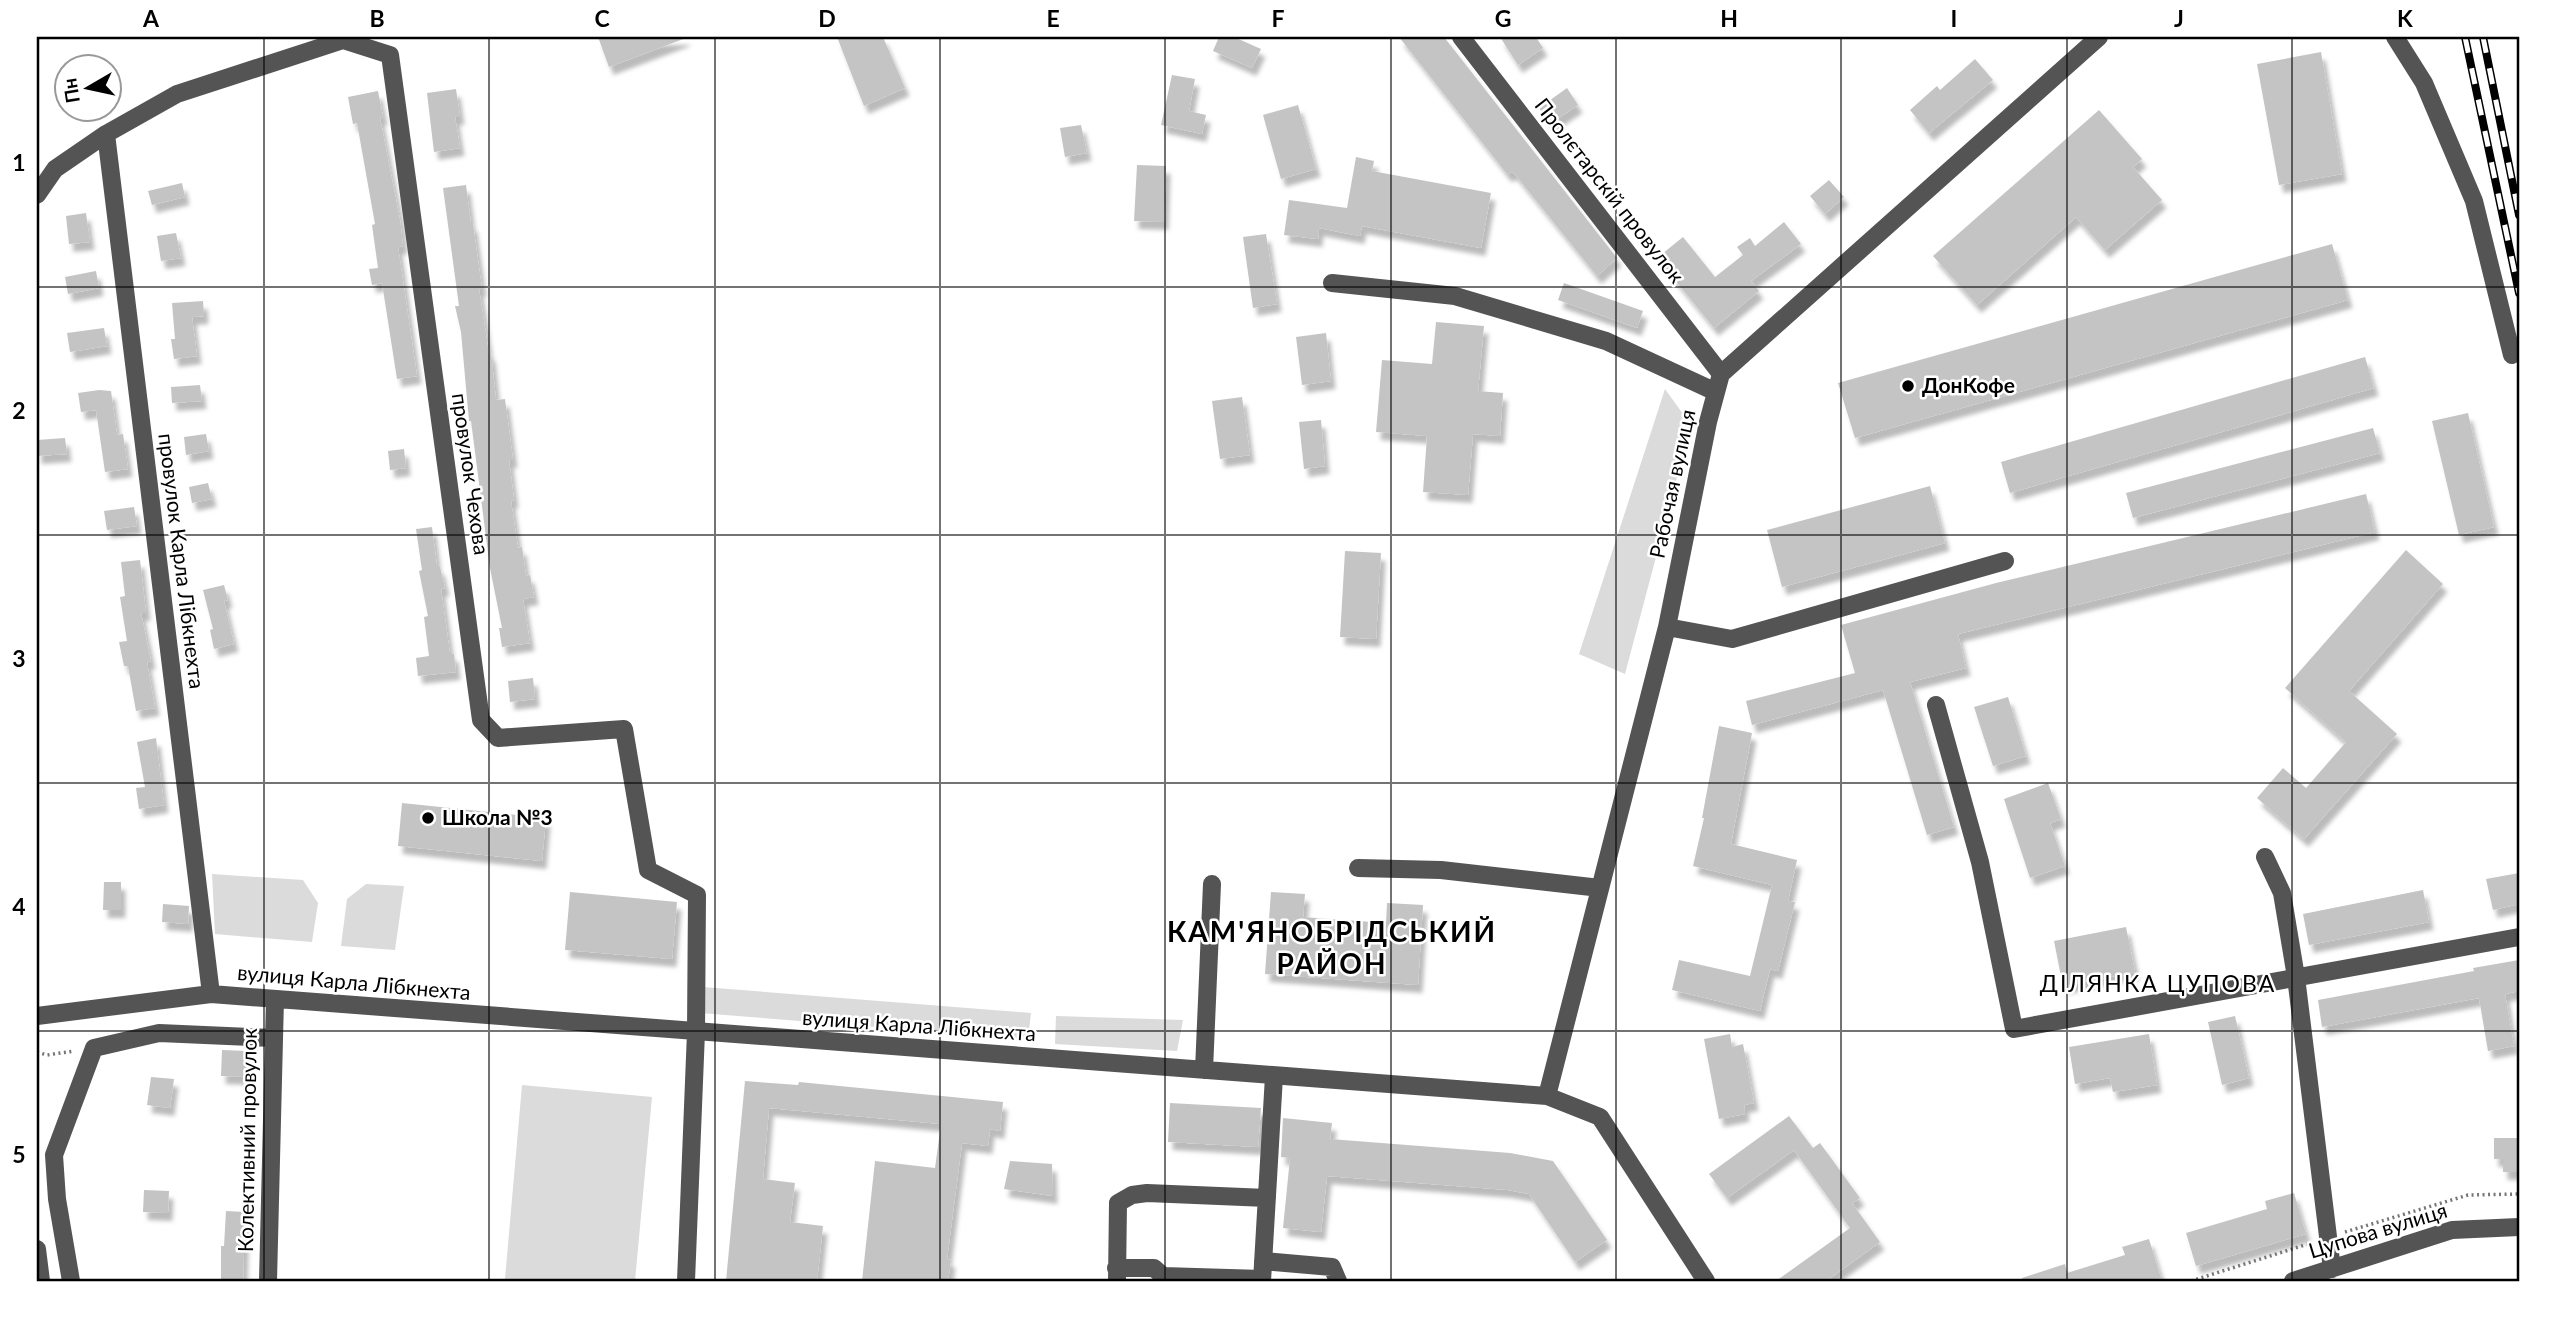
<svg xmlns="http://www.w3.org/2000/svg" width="2556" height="1318" viewBox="0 0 2556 1318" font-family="Lato,sans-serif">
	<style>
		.green { fill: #dbdbdb }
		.building { fill: #c4c4c4; filter: url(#shadow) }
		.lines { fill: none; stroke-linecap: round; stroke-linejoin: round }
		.path { stroke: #767676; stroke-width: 3.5; stroke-dasharray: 2 3.5; stroke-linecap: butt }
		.minor { stroke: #545454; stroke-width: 18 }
		.rail-casing { stroke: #000; stroke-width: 8 }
		.rail { stroke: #fff; stroke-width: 5; stroke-dasharray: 16; stroke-linecap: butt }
		.grid { fill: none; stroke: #000; stroke-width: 2; stroke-opacity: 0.55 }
		.poi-dot { fill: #000; stroke: #fff; stroke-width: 2.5 }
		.labels { text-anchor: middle; stroke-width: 5; stroke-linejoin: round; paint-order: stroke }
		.street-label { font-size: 21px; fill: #000; stroke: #fff }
		.poi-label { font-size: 21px; font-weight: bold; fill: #000; stroke: #fff; text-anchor: start }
		.neighbourhood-label { font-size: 23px; letter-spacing: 2px; fill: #000; stroke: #fff }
		.district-label { font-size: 28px; font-weight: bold; letter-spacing: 2px; fill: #000; stroke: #fff }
		.neatline { fill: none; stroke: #000; stroke-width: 2.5 }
		.grid-label { font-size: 23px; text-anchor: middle; font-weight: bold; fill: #000 }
	</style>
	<defs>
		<filter id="shadow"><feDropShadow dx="4.5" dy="8" stdDeviation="2" flood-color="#0004"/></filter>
	</defs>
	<rect width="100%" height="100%" fill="#fff"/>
	<path class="green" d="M 1665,389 L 1691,425 L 1625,674 L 1579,654 Z
		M 212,874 L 303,880 L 318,903 L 312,942 L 215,934 Z
		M 366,884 L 404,886 L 395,950 L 341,946 L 347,899 Z
		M 703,987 L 1031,1013 L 1028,1039 L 700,1013 Z
		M 1056,1016 L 1183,1020 L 1177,1051 L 1055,1044 Z
		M 522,1085 L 652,1097 L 635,1281 L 535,1281 L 505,1279 Z"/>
	<path class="building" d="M 598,37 L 685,37 L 686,38 L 609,67 Z
		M 837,37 L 883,37 L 905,88 L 864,106 Z
		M 1219,37 L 1234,37 L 1261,49 L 1252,68 L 1213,51 Z
		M 1399,37 L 1444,37 L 1617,258 L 1597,276 L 1513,172 L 1507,174 Z
		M 1500,37 L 1536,37 L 1543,48 L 1518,65 Z
		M 2321,52 L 2342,174 L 2279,185 L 2257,64 Z
		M 1975,59 L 1993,80 L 1929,133 L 1910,110 L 1937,86 L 1940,90 Z
		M 1172,75 L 1195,79 L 1189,111 L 1206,115 L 1202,134 L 1161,125 Z
		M 1567,88 L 1578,105 L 1550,124 L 1539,108 Z
		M 456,89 L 460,117 L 455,117 L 460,148 L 434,152 L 427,93 Z
		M 378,91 L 383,117 L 380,118 L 400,220 L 403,246 L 398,247 L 417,376 L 397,379 L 382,283 L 372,285 L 369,269 L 378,268 L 372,225 L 375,224 L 357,123 L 353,124 L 348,97 Z
		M 1298,105 L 1316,169 L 1281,179 L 1263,115 Z
		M 2099,110 L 2142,159 L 2133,167 L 2162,200 L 2105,250 L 2076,217 L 1977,305 L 1933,256 Z
		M 1081,125 L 1087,153 L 1065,157 L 1060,128 Z
		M 1356,157 L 1374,161 L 1372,171 L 1491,193 L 1481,248 L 1362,226 L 1360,236 L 1319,228 L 1318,239 L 1284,235 L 1289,200 L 1347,208 Z
		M 1137,165 L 1166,166 L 1164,222 L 1134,221 Z
		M 1829,180 L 1844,197 L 1825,214 L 1810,196 Z
		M 182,183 L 185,197 L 152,205 L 148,191 Z
		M 466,185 L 471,224 L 473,224 L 476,246 L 482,289 L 479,289 L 489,354 L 491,353 L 496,400 L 505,399 L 513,460 L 509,460 L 514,500 L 511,501 L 518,548 L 522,547 L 526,576 L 530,575 L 534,597 L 523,599 L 530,643 L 502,647 L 499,628 L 502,628 L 490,568 L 471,421 L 469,421 L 461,332 L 455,306 L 459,306 L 443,188 Z
		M 86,213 L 90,242 L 69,244 L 66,216 Z
		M 1784,222 L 1801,244 L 1751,281 L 1759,291 L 1714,328 L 1657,258 L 1683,237 L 1715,277 L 1743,255 L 1737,247 L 1750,238 L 1755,246 Z
		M 176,233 L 181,258 L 161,261 L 157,236 Z
		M 1266,234 L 1277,304 L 1253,308 L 1243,237 Z
		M 2332,244 L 2348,300 L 1855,438 L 1838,383 Z
		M 96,271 L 99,288 L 68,294 L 65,277 Z
		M 1564,283 L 1643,311 L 1637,328 L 1558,300 Z
		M 203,301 L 204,316 L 192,317 L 197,356 L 174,359 L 171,339 L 175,339 L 172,303 Z
		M 1436,322 L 1484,326 L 1478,391 L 1503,393 L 1500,436 L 1473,434 L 1468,495 L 1423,492 L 1427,436 L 1376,432 L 1382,360 L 1432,364 Z
		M 104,328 L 107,346 L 70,352 L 67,333 Z
		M 1326,333 L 1331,381 L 1302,385 L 1296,337 Z
		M 2365,357 L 2374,388 L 2010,493 L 2001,462 Z
		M 200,385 L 202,401 L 172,403 L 171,387 Z
		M 99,390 L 111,391 L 117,435 L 123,434 L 128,469 L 105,472 L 96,410 L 81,412 L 78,393 Z
		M 1242,397 L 1250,455 L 1220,459 L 1212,401 Z
		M 2468,413 L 2494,527 L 2459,535 L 2432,421 Z
		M 1321,420 L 1325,466 L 1304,469 L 1299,422 Z
		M 2373,428 L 2380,453 L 2133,518 L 2126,493 Z
		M 206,434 L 209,451 L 186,455 L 184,437 Z
		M 65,438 L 67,454 L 37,456 L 37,440 Z
		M 404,449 L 406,468 L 390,470 L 388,451 Z
		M 208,483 L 212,499 L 192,503 L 189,487 Z
		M 1930,486 L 1945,543 L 1782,587 L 1767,530 Z
		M 2366,494 L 2375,532 L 1958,634 L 1966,668 L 1910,682 L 1954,827 L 1927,835 L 1883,690 L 1752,725 L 1746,701 L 1855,673 L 1841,625 L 1996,583 Z
		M 134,507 L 137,526 L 107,530 L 104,511 Z
		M 432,527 L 437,567 L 440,567 L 445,588 L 441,589 L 450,654 L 454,654 L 456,672 L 418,676 L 416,658 L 429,656 L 424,617 L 428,616 L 419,571 L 422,570 L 416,529 Z
		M 2406,550 L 2443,584 L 2349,691 L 2397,734 L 2304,839 L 2257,798 L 2283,768 L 2306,788 L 2346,742 L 2285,688 Z
		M 1345,551 L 1381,553 L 1376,639 L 1340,637 Z
		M 140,560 L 146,613 L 141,613 L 151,661 L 147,662 L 155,708 L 136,711 L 128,666 L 124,666 L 119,642 L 127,641 L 120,597 L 125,596 L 121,562 Z
		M 224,585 L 228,600 L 224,601 L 234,644 L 214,649 L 210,630 L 213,629 L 203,590 Z
		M 533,678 L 535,699 L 510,702 L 508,681 Z
		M 2008,697 L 2026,756 L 1993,766 L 1974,707 Z
		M 1719,726 L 1752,733 L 1731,844 L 1797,860 L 1788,901 L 1795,902 L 1778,971 L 1770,969 L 1760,1011 L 1672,990 L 1679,960 L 1750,976 L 1772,885 L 1693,866 L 1704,818 L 1702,818 Z
		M 156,738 L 164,805 L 139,809 L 136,788 L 145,787 L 137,742 Z
		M 2048,783 L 2061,819 L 2050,823 L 2065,866 L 2030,878 L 2004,799 Z
		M 402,803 L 546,818 L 542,861 L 398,846 Z
		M 2519,873 L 2519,904 L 2493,910 L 2486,879 Z
		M 104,882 L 121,882 L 121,910 L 103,910 Z
		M 2423,890 L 2429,922 L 2309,945 L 2303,914 Z
		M 570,892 L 677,902 L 672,959 L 565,950 Z
		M 1271,892 L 1305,894 L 1303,917 L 1386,923 L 1387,903 L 1423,905 L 1418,985 L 1265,974 Z
		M 163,904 L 189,906 L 188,924 L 162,922 Z
		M 2126,927 L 2135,972 L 2063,986 L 2054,941 Z
		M 2519,960 L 2519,991 L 2505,994 L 2514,1046 L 2488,1051 L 2479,998 L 2322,1027 L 2318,1000 L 2474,971 L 2473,968 Z
		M 2235,1016 L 2249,1078 L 2222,1085 L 2208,1022 Z
		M 1730,1034 L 1732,1047 L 1743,1044 L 1754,1103 L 1744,1105 L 1745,1114 L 1719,1119 L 1704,1039 Z
		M 2149,1034 L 2157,1085 L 2113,1092 L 2110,1078 L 2075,1084 L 2069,1047 Z
		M 222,1050 L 248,1051 L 247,1077 L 221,1076 Z
		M 151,1077 L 174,1079 L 170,1108 L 147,1105 Z
		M 745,1081 L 798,1085 L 799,1082 L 1003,1102 L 1000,1131 L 990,1129 L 988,1146 L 962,1143 L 947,1259 L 951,1260 L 948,1281 L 862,1281 L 875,1161 L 935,1168 L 941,1124 L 769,1108 L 763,1179 L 795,1183 L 790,1222 L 823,1226 L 817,1281 L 726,1281 Z
		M 1170,1103 L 1261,1108 L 1258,1147 L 1168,1142 Z
		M 1789,1116 L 1813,1148 L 1820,1143 L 1860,1198 L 1852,1203 L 1880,1242 L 1826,1281 L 1776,1281 L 1850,1228 L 1794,1150 L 1727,1198 L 1709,1174 Z
		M 1283,1118 L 1332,1123 L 1330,1139 L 1510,1153 L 1553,1161 L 1607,1240 L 1575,1262 L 1529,1194 L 1508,1190 L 1327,1176 L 1321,1232 L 1283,1228 L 1290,1158 L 1281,1157 Z
		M 2494,1138 L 2519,1138 L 2519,1172 L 2503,1172 L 2503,1159 L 2494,1159 Z
		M 1010,1161 L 1052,1164 L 1053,1196 L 1004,1189 Z
		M 144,1190 L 169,1191 L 168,1213 L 143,1212 Z
		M 2294,1193 L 2306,1234 L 2196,1266 L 2186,1233 L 2267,1209 L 2265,1201 Z
		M 226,1211 L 245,1212 L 243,1281 L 221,1281 L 221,1246 L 224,1246 Z
		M 2149,1239 L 2161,1278 L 2150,1281 L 2022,1281 L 2022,1278 L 2065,1264 L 2067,1273 L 2125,1255 L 2122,1247 Z"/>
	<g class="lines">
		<path class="path" d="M 37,1052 L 47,1055 L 74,1051
			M 2345,1232 L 2468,1195 L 2519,1194
			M 2191,1281 L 2311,1243"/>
		<path class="minor" d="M 1461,37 L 1721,374
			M 2395,37 L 2424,83 L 2474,201 L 2512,355
			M 106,134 L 211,994
			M 37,195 L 55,169 L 106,134 L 177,94 L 343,40 L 390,55 L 481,720 L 498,738 L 624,729 L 648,870 L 697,895 L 696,1032 L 686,1281
			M 1332,283 L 1455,296 L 1606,341 L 1716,392
			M 1667,627 L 1732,639 L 2005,561
			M 1936,705 L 1980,862 L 2014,1029 L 2519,937
			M 2265,857 L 2282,893 L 2296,977 L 2332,1269
			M 1358,868 L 1441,870 L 1600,888
			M 37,1016 L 211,994 L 1547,1096 L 1600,1117 L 1706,1281
			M 1204,1070 L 1212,884
			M 1547,1096 L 1667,627 L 1708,422 L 1721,374 L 2099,37
			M 37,1249 L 41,1281
			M 1263,1261 L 1332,1267 L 1338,1281
			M 1116,1268 L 1154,1268 L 1163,1276 L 1262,1279
			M 71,1281 L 57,1199 L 54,1155 L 94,1048 L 159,1033 L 273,1038
			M 268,1281 L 275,999
			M 1117,1281 L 1118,1203 L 1132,1195 L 1147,1193 L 1267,1198
			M 1262,1281 L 1274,1076
			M 2293,1281 L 2452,1230 L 2519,1227"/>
		<g class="rail-casing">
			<path id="rail" d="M 2465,37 L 2519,293
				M 2483,37 L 2519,215"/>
		</g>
		<use href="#rail" class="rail"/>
	</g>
	<path class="grid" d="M 264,37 L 264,1281M 489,37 L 489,1281M 715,37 L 715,1281M 940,37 L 940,1281M 1165,37 L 1165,1281M 1391,37 L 1391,1281M 1616,37 L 1616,1281M 1841,37 L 1841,1281M 2067,37 L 2067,1281M 2292,37 L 2292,1281M 37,287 L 2519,287M 37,535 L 2519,535M 37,783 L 2519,783M 37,1031 L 2519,1031"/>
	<g class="poi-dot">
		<circle cx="1908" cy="386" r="7"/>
		<circle cx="428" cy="818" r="7"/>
	</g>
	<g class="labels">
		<g class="street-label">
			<text transform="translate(1609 191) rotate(52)" y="7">Пролєтарскій провулок</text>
			<text transform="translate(470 474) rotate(82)" y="7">провулок Чехова</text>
			<text transform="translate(1673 484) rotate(-78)" y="7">Рабочая вулиця</text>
			<text transform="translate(181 561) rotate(83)" y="7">провулок Карла Лібкнехта</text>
			<text transform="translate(354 983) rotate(5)" y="7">вулиця Карла Лібкнехта</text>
			<text transform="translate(919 1026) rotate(4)" y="7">вулиця Карла Лібкнехта</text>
			<text transform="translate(248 1140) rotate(-89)" y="7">Колективний провулок</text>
			<text transform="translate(2378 1231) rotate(-17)" y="7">Цупова вулиця</text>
		</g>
		<g class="poi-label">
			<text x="1922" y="393">ДонКофе</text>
			<text x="442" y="825">Школа №3</text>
		</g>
		<g class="neighbourhood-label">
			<text x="2158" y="992">ДІЛЯНКА ЦУПОВА</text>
		</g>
		<g class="district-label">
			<text x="1332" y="942">КАМ'ЯНОБРІДСЬКИЙ<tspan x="1332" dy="32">РАЙОН</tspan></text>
		</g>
	</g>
	<rect width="2556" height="1318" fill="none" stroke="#ffffff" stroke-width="77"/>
	<g transform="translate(88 88) rotate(261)"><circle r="33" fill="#ffffff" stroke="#999999" stroke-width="2"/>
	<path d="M0-5L12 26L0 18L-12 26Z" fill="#000000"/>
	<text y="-10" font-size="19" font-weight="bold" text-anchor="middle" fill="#000000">Пн</text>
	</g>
	<rect x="38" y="38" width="2480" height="1242" class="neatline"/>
	<g class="grid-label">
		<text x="151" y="27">A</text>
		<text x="377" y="27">B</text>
		<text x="602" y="27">C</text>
		<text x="827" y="27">D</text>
		<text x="1053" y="27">E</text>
		<text x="1278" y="27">F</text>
		<text x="1503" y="27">G</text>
		<text x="1729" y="27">H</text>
		<text x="1954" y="27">I</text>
		<text x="2179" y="27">J</text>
		<text x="2405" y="27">K</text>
		<text x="19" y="171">1</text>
		<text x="19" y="419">2</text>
		<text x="19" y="667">3</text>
		<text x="19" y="915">4</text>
		<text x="19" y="1163">5</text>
	</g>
</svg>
